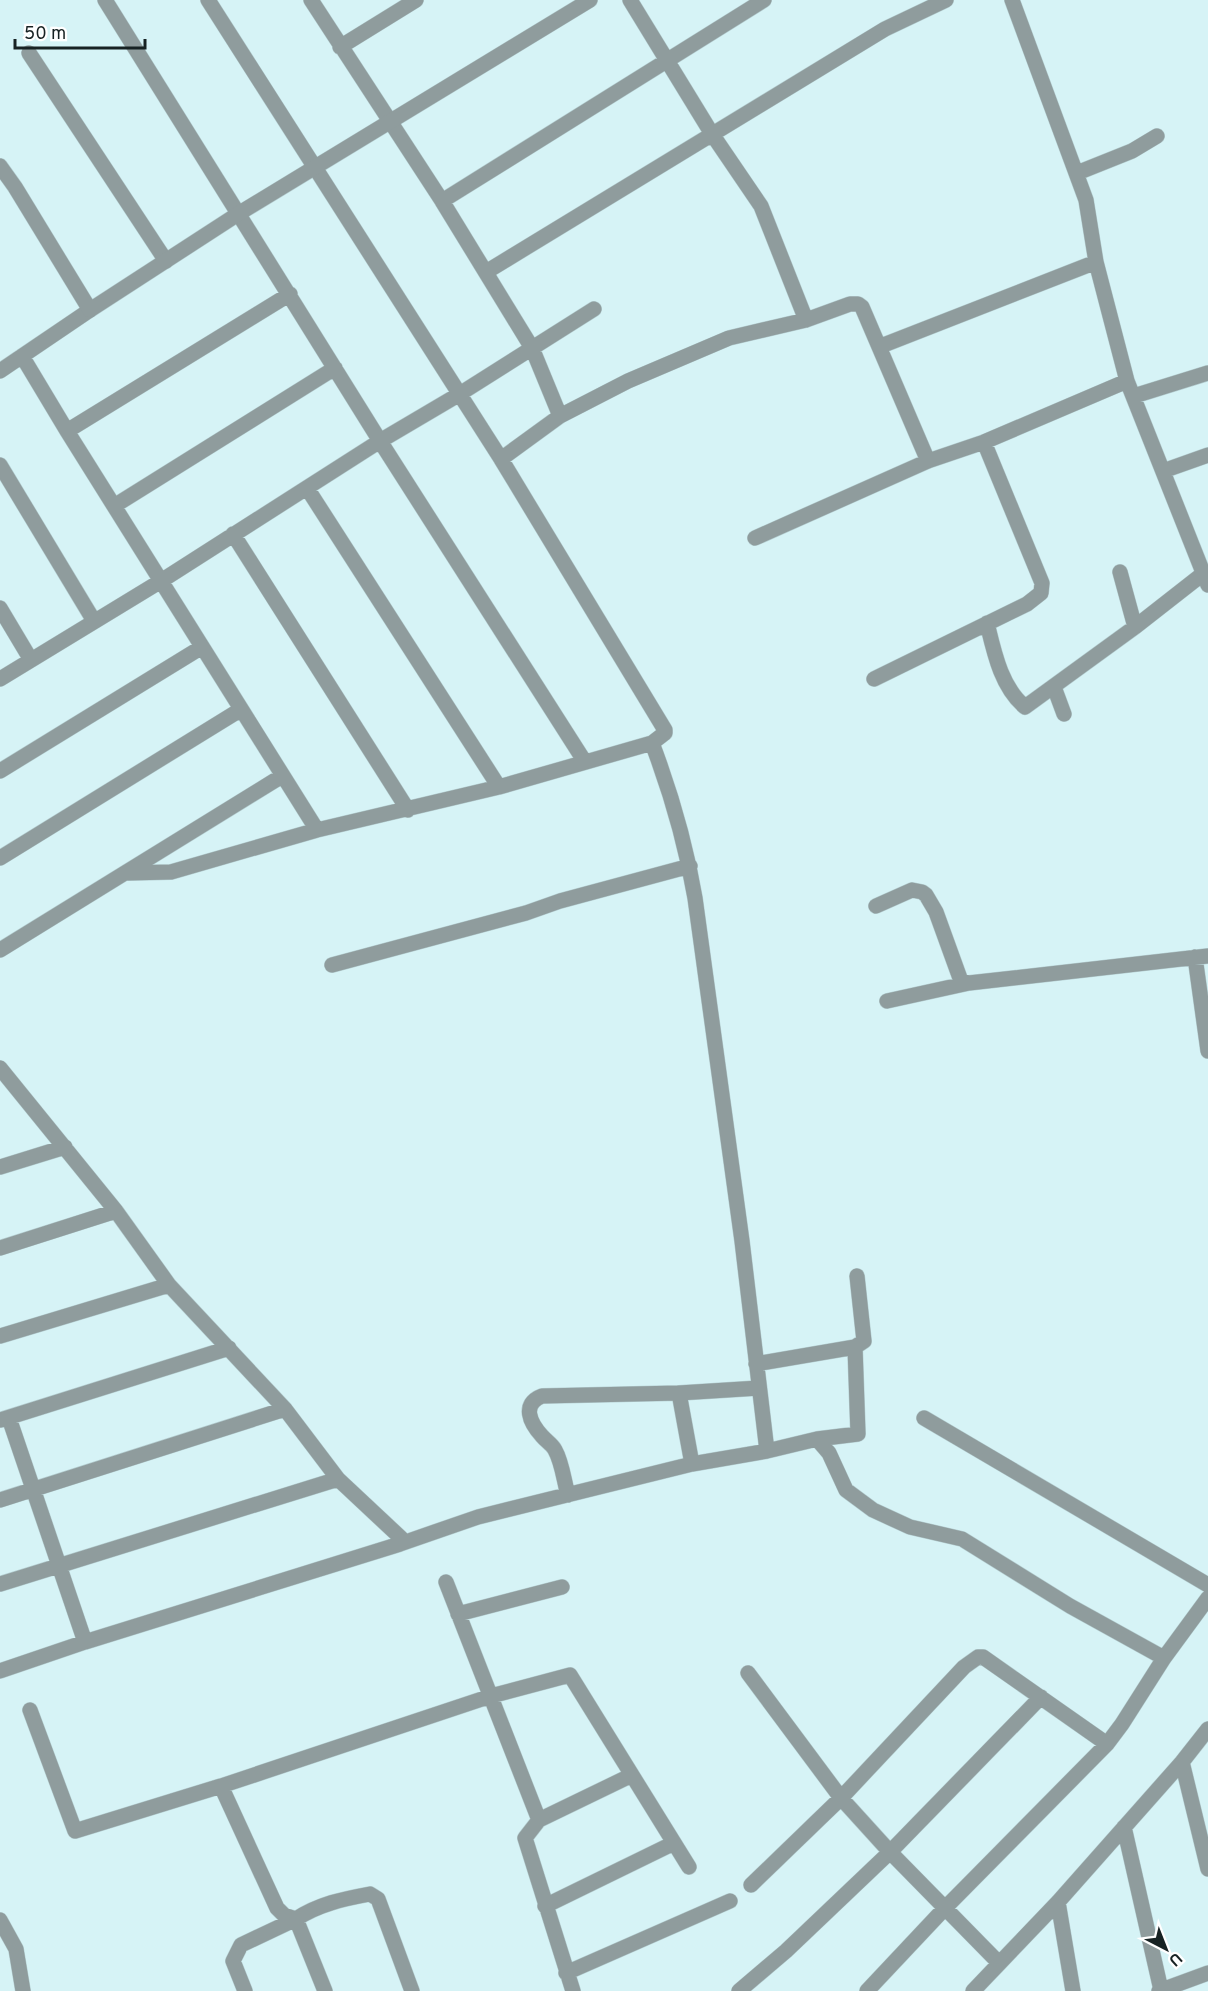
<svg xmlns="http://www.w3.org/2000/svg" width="1208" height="1991" viewBox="0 0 1208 1991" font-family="Overpass,sans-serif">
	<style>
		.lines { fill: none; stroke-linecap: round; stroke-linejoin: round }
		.minor-casing { stroke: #b4cdd0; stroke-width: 16 }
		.tertiary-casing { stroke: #b4cdd0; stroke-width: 16 }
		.minor { stroke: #8f9c9d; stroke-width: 15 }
		.tertiary { stroke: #8f9c9d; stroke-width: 15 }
	</style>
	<rect width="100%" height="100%" fill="#d6f3f6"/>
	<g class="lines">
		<g class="minor-casing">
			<path id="minor" d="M 105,0 L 380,441 L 585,762
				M 311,0 L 442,201 L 532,348 L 560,416
				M 630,0 L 712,134 L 761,206 L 806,320
				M 1012,0 L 1086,200 L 1096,262 L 1127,381 L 1208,585
				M 340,47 L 416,0
				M 29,53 L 166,261
				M 1077,173 L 1132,151 L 1157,136
				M 442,201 L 764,0
				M 486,272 L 885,29 L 946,0
				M 881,346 L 1096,262
				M 22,356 L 67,431 L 317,830
				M 0,371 L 90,310
				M 1134,396 L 1208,373
				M 67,431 L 290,294
				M 501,459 L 560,416 L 628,381 L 729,338 L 806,320 L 850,304 L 858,304 L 862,307 L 928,461
				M 0,465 L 94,621
				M 1163,471 L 1208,455
				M 307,488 L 499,787
				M 114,506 L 335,368
				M 233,534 L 408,810
				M 755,538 L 928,461 L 984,442 L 1127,381
				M 1120,572 L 1135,627
				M 0,608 L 31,660
				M 987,623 C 994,652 1001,687 1025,707 L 1135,627 L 1204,573
				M 0,679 L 161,581 L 380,441 L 458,395 L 594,309
				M 874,679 L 1027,604 L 1041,593 L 1042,583 L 984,442
				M 1054,687 L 1064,714
				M 652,743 C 671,793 686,845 695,898 L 742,1241 L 767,1451
				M 0,771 L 202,647
				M 0,858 L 240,710
				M 128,873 L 171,872 L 317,830 L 499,787 L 652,743 L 665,733 L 665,730 L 501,459 L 208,0
				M 876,906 L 912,890 L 922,892 L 926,895 L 936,912 L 961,981 L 969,983 L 1208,956
				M 0,950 L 282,776
				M 1195,957 L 1208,1051
				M 332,965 L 526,913 L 560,901 L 690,866
				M 887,1001 L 969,983
				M 0,1068 L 116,1211 L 169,1285 L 285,1409 L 338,1479 L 401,1538 L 400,1544
				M 0,1167 L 65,1147
				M 0,1248 L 116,1211
				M 0,1336 L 169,1285
				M 855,1347 L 864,1341 L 857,1276
				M 9,1418 L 85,1642
				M 924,1418 L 1208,1585
				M 0,1420 L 229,1348
				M 817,1439 L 829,1453 L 846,1490 L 873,1510 L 910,1527 L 962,1539 L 1070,1606 L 1164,1658
				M 692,1464 L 679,1393 L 759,1388
				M 568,1495 C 564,1481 562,1462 555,1450 C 552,1444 546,1441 542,1436 C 530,1423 521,1404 542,1396 L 679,1393
				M 0,1500 L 285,1409
				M 446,1582 L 539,1820 L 525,1838 L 573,1991
				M 0,1584 L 338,1479
				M 458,1614 L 562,1587
				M 0,1671 L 85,1642 L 400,1544 L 478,1517 L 692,1464 L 767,1451 L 817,1439 L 858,1434 L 855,1347 L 756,1364
				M 748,1673 L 841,1798 L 890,1852 L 999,1963
				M 30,1710 L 75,1831 L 221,1786 L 491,1696 L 570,1675 L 689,1867
				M 1182,1762 L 1208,1869
				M 221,1786 L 277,1908 L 284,1915 L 296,1919 L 241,1945 L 233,1961 L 245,1991
				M 539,1820 L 632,1775
				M 1124,1827 L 1161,1990
				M 751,1885 L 841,1798 L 964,1667 L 978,1657 L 983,1657 L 1107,1744
				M 1058,1902 L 1073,1991
				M 545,1906 L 674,1843
				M 0,1920 L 16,1949 L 23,1991
				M 566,1973 L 730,1901
				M 325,1991 L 296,1919 C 319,1904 343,1899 370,1894 L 378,1899 L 412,1991
				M 739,1991 L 786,1951 L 890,1852 L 1041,1697
				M 867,1991 L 945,1908 L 1107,1744 L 1122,1724 L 1164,1658 L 1208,1598
				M 973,1991 L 1058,1902 L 1182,1762 L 1208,1729
				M 1159,1991 L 1208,1973"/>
		</g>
		<g class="tertiary-casing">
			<path id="tertiary" d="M 0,166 L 15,187 L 90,310 L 238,214 L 590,0"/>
		</g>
		<use href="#minor" class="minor"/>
		<use href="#tertiary" class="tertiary"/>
	</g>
	<g transform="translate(1166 1949) rotate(138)" stroke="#ffffff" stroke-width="4.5" paint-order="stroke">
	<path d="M0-4.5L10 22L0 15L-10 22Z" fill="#172223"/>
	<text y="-9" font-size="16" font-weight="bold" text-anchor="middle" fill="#172223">U</text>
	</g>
	<path d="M15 39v9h130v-9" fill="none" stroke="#172223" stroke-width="3"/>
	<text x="24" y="39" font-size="18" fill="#172223" stroke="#ffffff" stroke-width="4.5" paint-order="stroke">50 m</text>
</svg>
